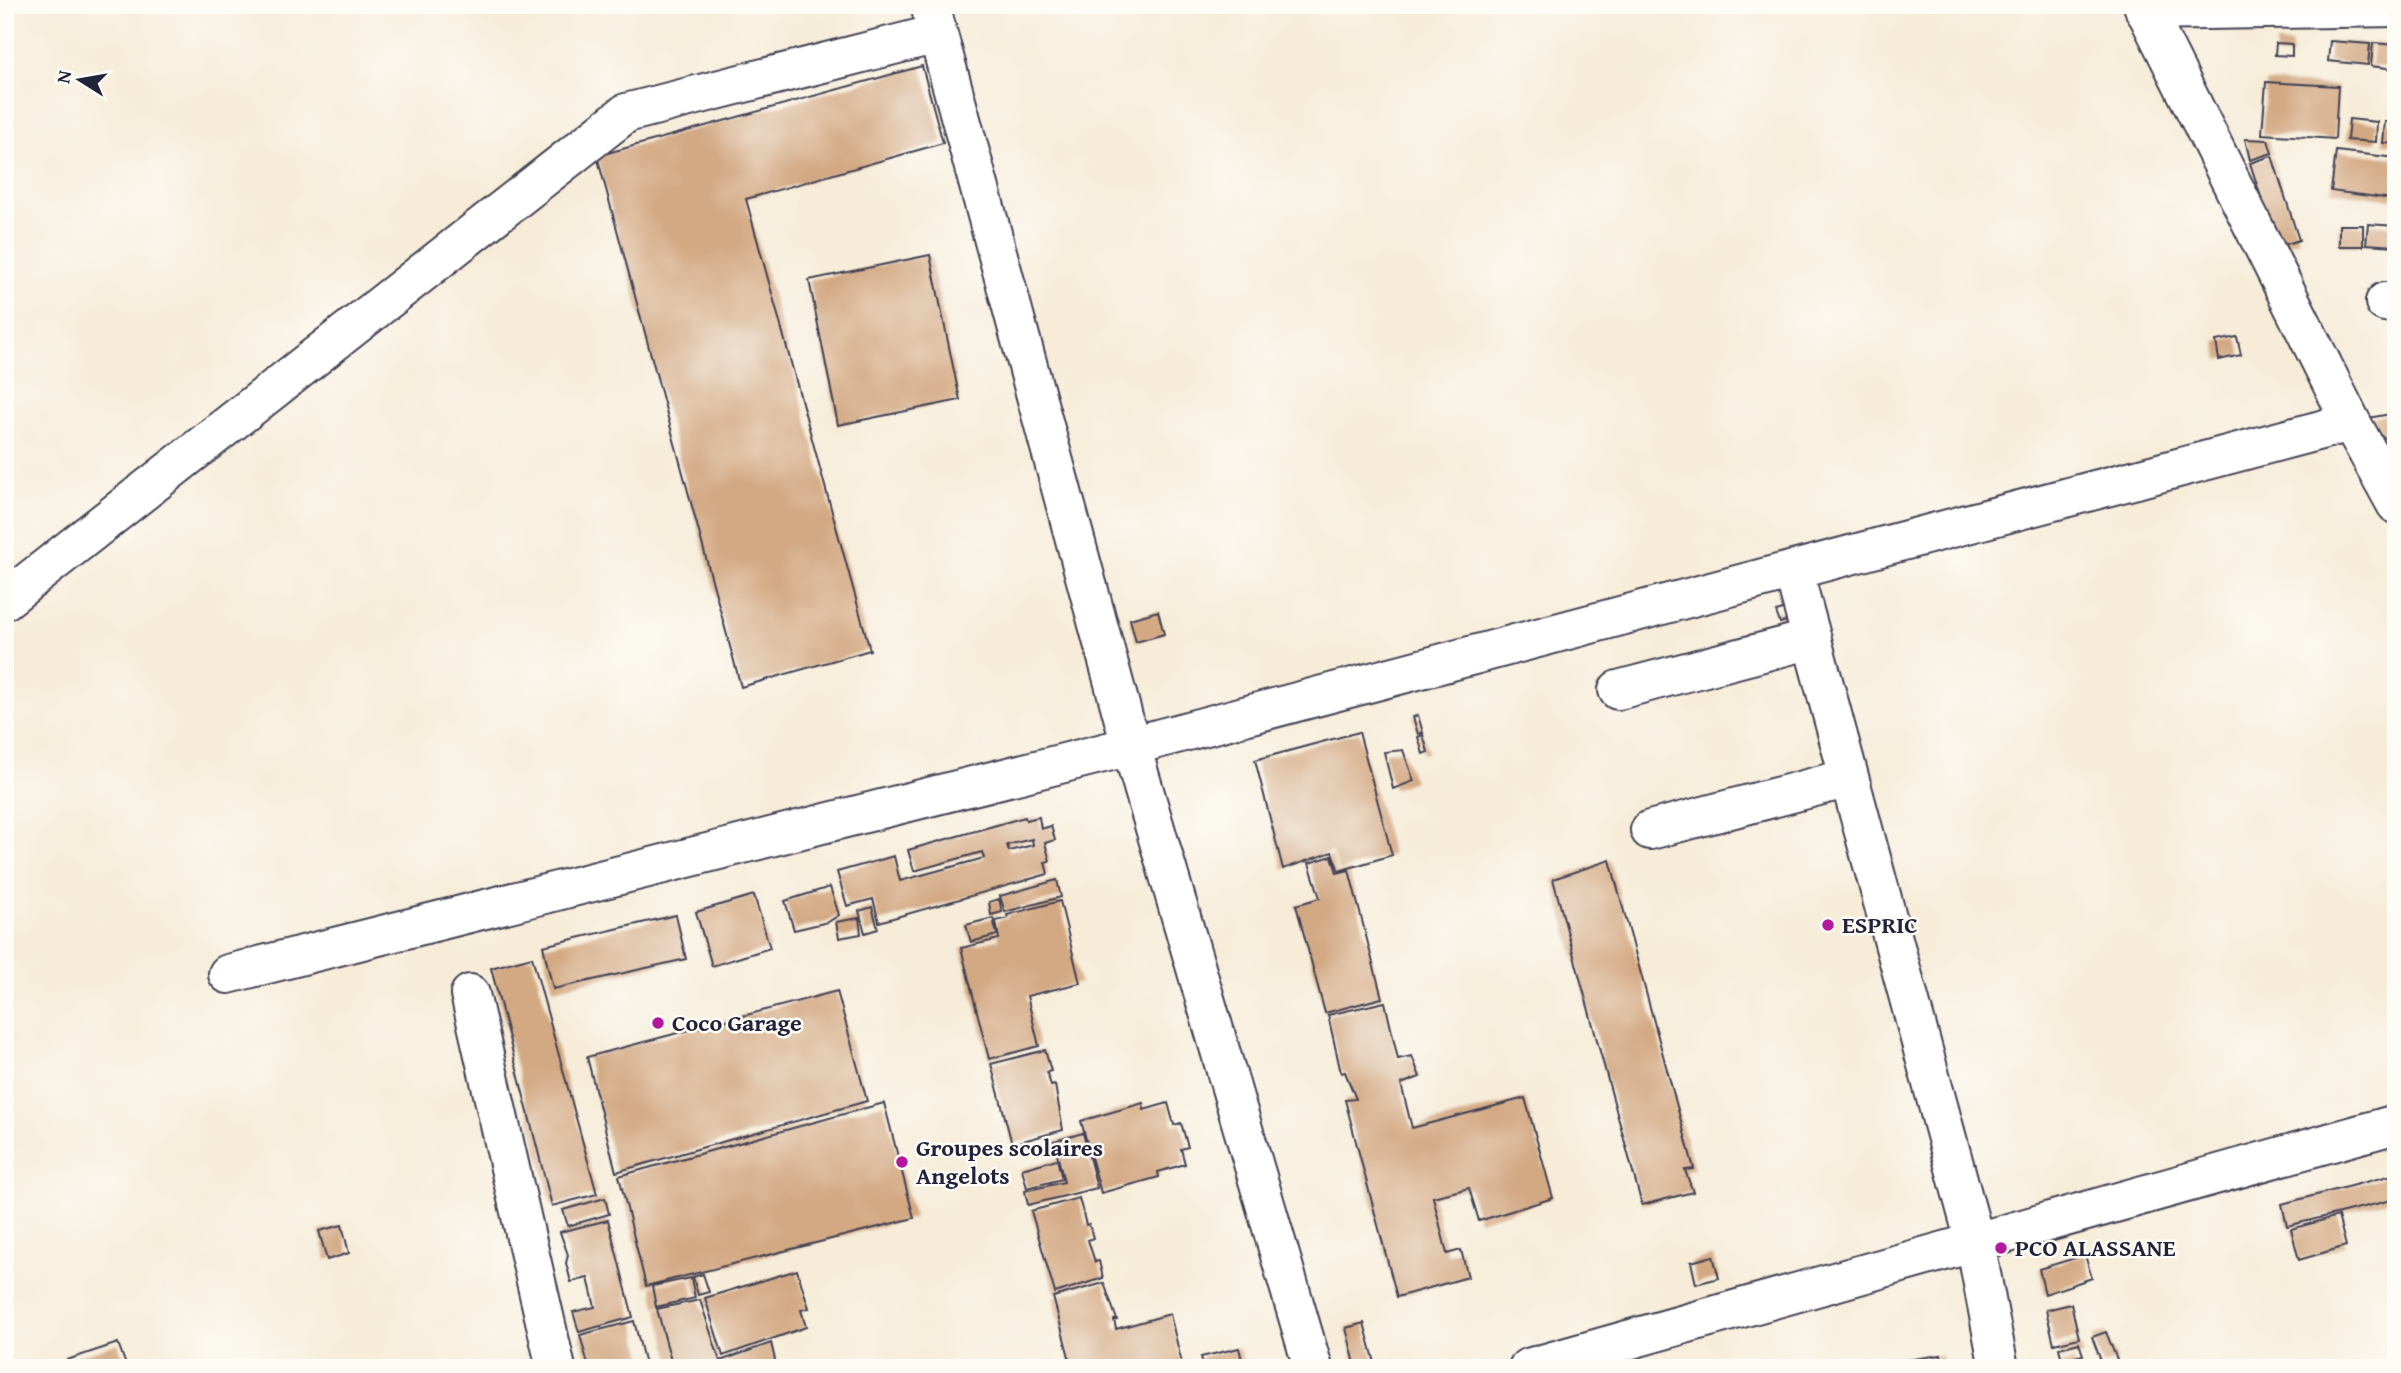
<svg xmlns="http://www.w3.org/2000/svg" width="2401" height="1373" viewBox="0 0 2401 1373" font-family="'Gentium Book Plus',serif">
	<style>
		.building { fill: #d3a983; fill-rule: evenodd }
		.lines { fill: none; stroke-linecap: round; stroke-linejoin: round }
		.minor-casing { stroke: #424053; stroke-width: 42 }
		.minor { stroke: #fff; stroke-width: 38 }
		.poi-dot { fill: #b5179e; stroke: #fdfcf7; stroke-width: 2.5 }
		.labels { text-anchor: middle; stroke-width: 5; stroke-linejoin: round; paint-order: stroke }
		.poi-label { font-size: 24px; font-weight: bold; fill: #22223b; stroke: #fdfcf7; text-anchor: start }
	</style>
	<rect width="100%" height="100%" fill="#fdfcf7"/>
	<filter id="ink" filterUnits="userSpaceOnUse"><feTurbulence type="fractalNoise" baseFrequency=".0143" numOctaves="2"/><feDisplacementMap in="SourceGraphic" scale="14" xChannelSelector="R" yChannelSelector="G"/><feConvolveMatrix kernelMatrix="1 2 1 2 8 2 1 2 1" color-interpolation-filters="sRGB"/></filter>
	<filter id="wash" filterUnits="userSpaceOnUse"><feTurbulence type="fractalNoise" baseFrequency=".00686" numOctaves="4" result="noise"/><feDisplacementMap in="SourceGraphic" scale="28" xChannelSelector="R" yChannelSelector="G"/><feGaussianBlur stdDeviation="1.57" result="paint"/><feColorMatrix in="noise" values="0 0 0 0 0 0 0 0 0 0 0 0 0 0 0 0 0 1.4 0 .05"/><feComposite in="paint" operator="in"/></filter>
	<g filter="url(#wash)">
		<rect width="100%" height="100%" fill="#f6ecd8"/>
		<g id="blocks">
			<path class="building" d="M 2330,41 L 2370,44 L 2368,65 L 2328,61 Z
				M 2276,43 L 2292,44 L 2292,56 L 2275,55 Z
				M 2373,43 L 2396,45 L 2396,69 L 2371,66 Z
				M 922,66 L 943,143 L 746,199 L 870,650 L 741,687 L 597,156 Z
				M 2266,82 L 2338,86 L 2335,139 L 2262,134 Z
				M 2349,119 L 2377,122 L 2376,142 L 2347,140 Z
				M 2385,122 L 2396,122 L 2396,144 L 2383,143 Z
				M 2245,139 L 2268,140 L 2272,153 L 2250,160 Z
				M 2336,151 L 2396,158 L 2393,199 L 2331,191 Z
				M 2272,156 L 2299,240 L 2277,247 L 2250,163 Z
				M 2368,224 L 2396,226 L 2396,246 L 2366,244 Z
				M 2339,225 L 2363,225 L 2363,246 L 2339,246 Z
				M 930,255 L 960,400 L 838,425 L 809,280 Z
				M 2237,337 L 2241,355 L 2219,360 L 2216,341 Z
				M 2396,413 L 2396,435 L 2372,440 L 2368,418 Z
				M 1794,607 L 1797,618 L 1780,623 L 1776,612 Z
				M 1158,611 L 1164,634 L 1136,642 L 1130,619 Z
				M 1418,715 L 1423,733 L 1418,734 L 1413,717 Z
				M 1359,732 L 1392,855 L 1339,871 L 1332,852 L 1283,869 L 1255,760 Z
				M 1423,735 L 1428,752 L 1423,754 L 1418,737 Z
				M 1403,750 L 1414,781 L 1393,789 L 1384,752 Z
				M 1025,817 L 1026,820 L 1039,817 L 1041,829 L 1051,826 L 1055,840 L 1045,843 L 1050,861 L 1045,862 L 1048,874 L 879,922 L 873,899 L 847,906 L 837,872 L 894,856 L 900,881 L 984,858 L 982,852 L 914,871 L 908,850 ZM 1032,839 L 1033,845 L 1009,851 L 1007,845 Z
				M 1332,856 L 1337,873 L 1349,870 L 1382,998 L 1325,1013 L 1296,905 L 1320,898 L 1309,863 Z
				M 1610,860 L 1694,1169 L 1685,1170 L 1693,1192 L 1642,1205 L 1553,879 Z
				M 1057,880 L 1061,897 L 1005,912 L 1000,896 Z
				M 830,887 L 839,915 L 828,922 L 794,930 L 785,901 Z
				M 754,895 L 770,948 L 712,966 L 696,912 Z
				M 999,899 L 1002,912 L 991,915 L 989,902 Z
				M 1060,901 L 1080,983 L 1027,996 L 1039,1046 L 989,1059 L 961,948 L 999,939 L 996,921 L 1008,918 L 1007,915 Z
				M 872,907 L 878,929 L 865,933 L 859,911 Z
				M 676,915 L 686,959 L 553,989 L 543,946 Z
				M 859,918 L 861,934 L 839,938 L 836,922 Z
				M 993,918 L 997,935 L 971,942 L 966,925 Z
				M 532,957 L 597,1194 L 552,1206 L 491,968 Z
				M 837,991 L 867,1101 L 616,1172 L 587,1057 Z
				M 1385,1002 L 1398,1059 L 1412,1056 L 1420,1077 L 1401,1084 L 1412,1128 L 1525,1098 L 1553,1198 L 1479,1221 L 1469,1188 L 1433,1197 L 1447,1254 L 1461,1250 L 1468,1277 L 1397,1297 L 1345,1100 L 1356,1099 L 1345,1072 L 1341,1073 L 1328,1015 Z
				M 1045,1050 L 1051,1071 L 1047,1072 L 1051,1086 L 1055,1085 L 1063,1130 L 1012,1144 L 991,1064 Z
				M 884,1103 L 914,1218 L 646,1286 L 619,1176 Z
				M 1143,1103 L 1144,1110 L 1168,1103 L 1174,1125 L 1181,1123 L 1188,1147 L 1181,1149 L 1185,1164 L 1158,1172 L 1159,1177 L 1101,1193 L 1081,1121 Z
				M 1083,1133 L 1097,1188 L 1028,1205 L 1025,1191 L 1064,1182 L 1054,1141 Z
				M 1057,1159 L 1062,1179 L 1027,1188 L 1022,1169 Z
				M 2396,1174 L 2396,1199 L 2287,1226 L 2282,1204 Z
				M 605,1198 L 609,1214 L 568,1226 L 563,1210 Z
				M 1079,1198 L 1086,1225 L 1089,1224 L 1093,1238 L 1088,1240 L 1095,1262 L 1099,1261 L 1103,1278 L 1055,1293 L 1031,1211 Z
				M 2338,1216 L 2346,1246 L 2299,1260 L 2291,1229 Z
				M 608,1220 L 633,1317 L 579,1332 L 573,1312 L 595,1307 L 588,1278 L 571,1282 L 566,1263 L 568,1255 L 560,1232 Z
				M 342,1225 L 349,1253 L 327,1260 L 319,1231 Z
				M 2085,1255 L 2092,1278 L 2045,1294 L 2039,1269 Z
				M 1713,1256 L 1719,1278 L 1696,1284 L 1691,1262 Z
				M 797,1270 L 809,1308 L 801,1310 L 806,1327 L 723,1356 L 705,1298 Z
				M 703,1274 L 709,1292 L 698,1295 L 693,1277 Z
				M 691,1278 L 695,1298 L 656,1307 L 652,1286 Z
				M 1104,1283 L 1117,1320 L 1114,1320 L 1116,1329 L 1170,1314 L 1183,1368 L 1072,1368 L 1053,1297 Z
				M 700,1300 L 720,1361 L 771,1343 L 777,1368 L 673,1368 L 657,1309 Z
				M 2071,1304 L 2079,1338 L 2054,1344 L 2046,1310 Z
				M 634,1321 L 646,1368 L 589,1368 L 580,1335 Z
				M 1364,1323 L 1375,1363 L 1356,1368 L 1346,1328 Z
				M 2106,1332 L 2117,1360 L 2103,1366 L 2092,1337 Z
				M 118,1343 L 127,1368 L 46,1368 L 46,1367 Z
				M 2079,1343 L 2083,1355 L 2062,1360 L 2059,1348 Z
				M 1239,1348 L 1244,1368 L 1204,1368 L 1201,1357 Z
				M 1941,1355 L 1943,1368 L 1900,1368 L 1899,1361 Z
				M 2074,1360 L 2077,1368 L 2060,1368 L 2059,1366 Z"/>
		</g>
	</g>
	<g filter="url(#ink)">
		<use href="#blocks" fill-opacity="0" stroke="#424053" stroke-width="2"/>
		<g class="lines">
			<g class="minor-casing">
				<path id="minor" d="M 930,5 L 1131,746 L 1313,1368
					M 2143,5 L 2351,422 L 2396,504
					M 2145,11 L 2396,7
					M 2385,302 L 2396,303
					M 1793,570 L 1975,1242 L 1999,1368
					M 5,600 L 626,113 L 937,34
					M 1618,690 L 1812,639
					M 1650,830 L 1849,778
					M 228,974 L 1131,746 L 2351,422
					M 470,994 L 556,1368
					M 1528,1368 L 2396,1124"/>
			</g>
			<use href="#minor" class="minor"/>
		</g>
	</g>
	<g class="poi-dot">
		<circle cx="1828" cy="925" r="7"/>
		<circle cx="658" cy="1023" r="7"/>
		<circle cx="902" cy="1162" r="7"/>
		<circle cx="2001" cy="1248" r="7"/>
	</g>
	<g class="labels">
		<g class="poi-label">
			<text x="1842" y="933">ESPRIC</text>
			<text x="672" y="1031">Coco Garage</text>
			<text x="916" y="1156">Groupes scolaires<tspan x="916" dy="28">Angelots</tspan></text>
			<text x="2015" y="1256">PCO ALASSANE</text>
		</g>
	</g>
	<rect width="2401" height="1373" fill="none" stroke="#fdfcf7" stroke-width="28"/>
	<g transform="translate(80 80) rotate(281)" stroke="#fdfcf7" stroke-width="5" paint-order="stroke">
	<path d="M0-5L12 26L0 18L-12 26Z" fill="#22223b"/>
	<text y="-10" font-size="19" font-weight="bold" text-anchor="middle" fill="#22223b">N</text>
	</g>
</svg>
